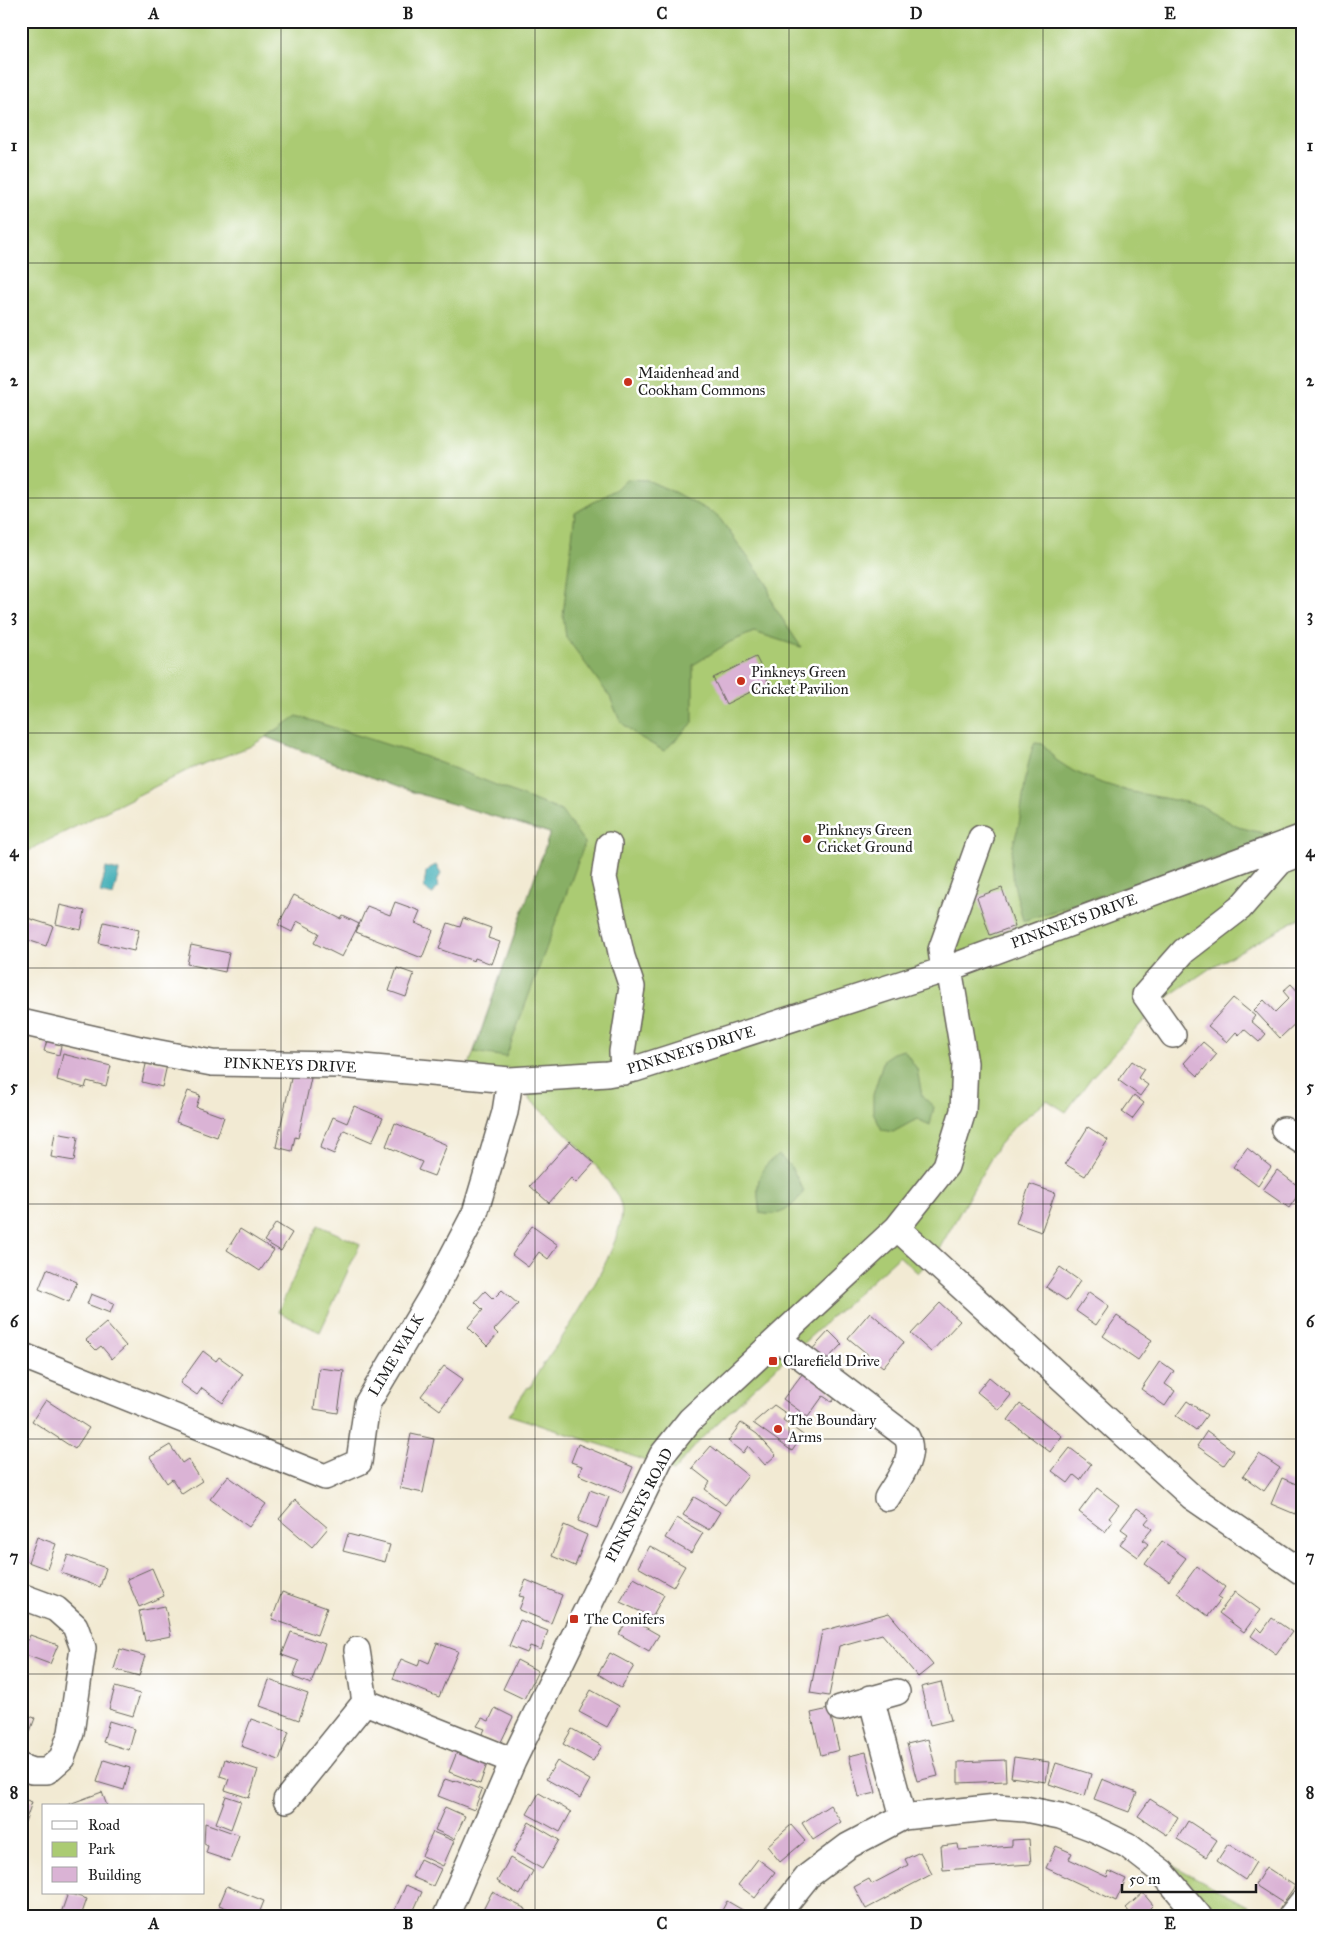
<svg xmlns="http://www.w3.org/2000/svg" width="1324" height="1937" viewBox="0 0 1324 1937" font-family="'IM FELL Great Primer',serif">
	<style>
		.green { fill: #abcb73; stroke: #647448 }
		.forest { fill: #88af65; stroke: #526640 }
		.water { fill: #3aabb4; stroke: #2b6468 }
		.building { fill: #dab3d5 }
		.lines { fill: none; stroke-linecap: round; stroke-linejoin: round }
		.minor-casing { stroke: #67645c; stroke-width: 28 }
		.minor { stroke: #fff; stroke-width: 25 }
		.grid { fill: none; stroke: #1c1c1c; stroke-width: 1; stroke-opacity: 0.55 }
		.poi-dot { fill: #c8321e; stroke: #fff; stroke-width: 2 }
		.labels { text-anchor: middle; stroke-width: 5; stroke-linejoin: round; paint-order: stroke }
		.poi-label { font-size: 15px; fill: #1c1c1c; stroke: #fff; text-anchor: start }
		.street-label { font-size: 15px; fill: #1c1c1c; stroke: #fff }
		.neatline { fill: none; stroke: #1c1c1c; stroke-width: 2 }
		.grid-label { font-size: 16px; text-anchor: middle; font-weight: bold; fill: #1c1c1c }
	</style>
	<rect width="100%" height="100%" fill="#fff"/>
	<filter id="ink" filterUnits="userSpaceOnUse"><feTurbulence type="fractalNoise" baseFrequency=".02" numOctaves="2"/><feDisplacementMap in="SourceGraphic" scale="10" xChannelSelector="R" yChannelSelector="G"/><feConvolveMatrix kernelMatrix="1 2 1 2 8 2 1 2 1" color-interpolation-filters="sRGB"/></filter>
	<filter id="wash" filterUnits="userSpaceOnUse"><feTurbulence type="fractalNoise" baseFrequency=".0096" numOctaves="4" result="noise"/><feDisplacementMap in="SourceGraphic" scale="20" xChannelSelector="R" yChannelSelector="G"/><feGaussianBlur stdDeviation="1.12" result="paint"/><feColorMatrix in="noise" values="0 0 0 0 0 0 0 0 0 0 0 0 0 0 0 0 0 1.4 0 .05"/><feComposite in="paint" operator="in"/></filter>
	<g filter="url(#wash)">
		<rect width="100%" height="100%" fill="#f2ead3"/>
		<path class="green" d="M 21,21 L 1303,21 L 1303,916 L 1212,967 L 1162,1001 L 1091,1078 L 1066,1112 L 1047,1100 L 1014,1127 L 998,1146 L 939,1249 L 918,1273 L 899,1256 L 754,1388 L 702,1438 L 673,1472 L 617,1450 L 509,1415 L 528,1387 L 530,1388 C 539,1367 555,1349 567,1330 C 583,1306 628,1232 621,1205 C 613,1177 552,1118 529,1099 L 530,1080 L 467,1071 L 550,833 L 403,789 L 266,737 L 249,747 L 190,769 L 35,847 L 21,856 Z
			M 318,1225 L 360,1244 L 320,1332 L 278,1312 Z
			M 1171,1864 L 1266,1916 L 1220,1916 Z"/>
		<path class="forest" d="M 626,479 L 647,480 L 676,493 L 718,516 L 767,584 L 773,605 L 801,647 L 754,632 L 730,642 L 693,665 L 693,723 L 664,751 L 636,735 L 620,721 L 610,697 L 566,637 L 563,615 L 575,513 L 616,489 Z
			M 297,716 L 423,756 L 561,811 L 585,843 L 506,1057 L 474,1052 L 550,833 L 403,789 L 266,737 Z
			M 1035,743 L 1043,744 L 1056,760 L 1073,771 L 1099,782 L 1127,791 L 1200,805 L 1238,827 L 1280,837 L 1023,921 C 1019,902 1011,879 1011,860 C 1011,845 1018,833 1020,818 C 1023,801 1027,756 1035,743 Z
			M 904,1050 L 917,1069 L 922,1096 L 934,1107 L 930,1125 L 917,1119 L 893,1132 L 882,1130 L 873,1112 L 873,1095 L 884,1059 L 893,1053 Z
			M 779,1155 L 791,1167 L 804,1191 C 792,1208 781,1218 760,1213 C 756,1188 755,1168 779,1155 Z"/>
		<path class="water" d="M 436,865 L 441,874 L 437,881 L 438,887 L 433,894 L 429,893 L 424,887 L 426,872 L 430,868 Z
			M 106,868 L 119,871 L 113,896 L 100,893 Z"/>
		<g id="blocks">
			<path class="building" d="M 756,657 L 769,683 L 726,704 L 713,678 Z
				M 1002,888 L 1015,926 L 990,935 L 977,897 Z
				M 294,895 L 341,919 L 343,916 L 359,924 L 342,957 L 314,943 L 319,933 L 297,921 L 292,932 L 278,925 Z
				M 395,902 L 420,911 L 415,923 L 433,930 L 422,958 L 356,932 L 367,906 L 390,915 Z
				M 60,905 L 85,911 L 81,930 L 56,924 Z
				M 21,916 L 53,926 L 46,946 L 21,938 Z
				M 463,918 L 491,928 L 488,938 L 500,942 L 492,964 L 475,958 L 474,961 L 439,949 L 448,923 L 460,927 Z
				M 104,922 L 139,930 L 134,951 L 99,943 Z
				M 191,945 L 229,953 L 225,972 L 187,964 Z
				M 397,968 L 414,974 L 406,997 L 389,991 Z
				M 1291,984 L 1303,997 L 1303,1016 L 1280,1038 L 1254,1010 L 1264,1000 L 1275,1012 L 1289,998 L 1283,991 Z
				M 1233,998 L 1255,1016 L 1251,1021 L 1266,1034 L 1259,1042 L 1244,1029 L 1239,1035 L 1236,1032 L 1227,1042 L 1208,1026 Z
				M 48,1037 L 62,1041 L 59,1055 L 44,1051 Z
				M 1203,1042 L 1217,1054 L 1198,1076 L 1184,1063 Z
				M 63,1054 L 111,1066 L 106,1086 L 87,1081 L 85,1088 L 57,1080 Z
				M 147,1060 L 167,1065 L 162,1087 L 142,1082 Z
				M 1132,1061 L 1144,1069 L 1138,1078 L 1148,1085 L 1140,1096 L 1118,1080 Z
				M 292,1074 L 311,1078 L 298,1138 L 295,1137 L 292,1151 L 276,1147 Z
				M 188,1091 L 200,1095 L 196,1107 L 224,1117 L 217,1137 L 176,1122 Z
				M 1134,1095 L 1144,1103 L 1132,1119 L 1122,1112 Z
				M 1303,1098 L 1303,1114 L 1295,1107 Z
				M 354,1106 L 383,1118 L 372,1142 L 344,1130 L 334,1154 L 320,1148 L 333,1117 L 347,1123 Z
				M 395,1123 L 447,1145 L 434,1176 L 418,1170 L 422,1162 L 386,1146 Z
				M 1088,1127 L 1108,1140 L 1085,1176 L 1065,1164 Z
				M 55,1133 L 78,1137 L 74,1161 L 51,1157 Z
				M 570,1141 L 594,1163 L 576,1183 L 571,1178 L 549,1203 L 530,1186 Z
				M 1247,1148 L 1271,1167 L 1258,1186 L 1233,1167 Z
				M 1277,1170 L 1302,1189 L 1289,1208 L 1263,1190 Z
				M 1030,1184 L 1055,1193 L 1041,1232 L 1016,1223 Z
				M 276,1223 L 292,1233 L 281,1251 L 264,1241 Z
				M 532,1226 L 558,1245 L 548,1259 L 539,1252 L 528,1267 L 512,1255 Z
				M 240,1229 L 274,1250 L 260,1271 L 227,1250 Z
				M 1060,1267 L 1080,1281 L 1067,1301 L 1046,1287 Z
				M 47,1269 L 77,1282 L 69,1302 L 39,1289 Z
				M 502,1290 L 518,1304 L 494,1330 L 498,1334 L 487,1346 L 468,1327 L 483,1310 L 475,1302 L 485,1291 L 493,1299 Z
				M 1089,1292 L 1109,1306 L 1096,1325 L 1076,1311 Z
				M 91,1294 L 114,1303 L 110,1313 L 87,1304 Z
				M 940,1303 L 960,1321 L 931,1352 L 911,1334 Z
				M 870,1312 L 904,1342 L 883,1367 L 848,1338 Z
				M 1117,1316 L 1152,1340 L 1138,1360 L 1103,1336 Z
				M 106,1323 L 126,1346 L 112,1359 L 101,1346 L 96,1350 L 86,1340 Z
				M 829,1331 L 842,1344 L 820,1367 L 807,1355 Z
				M 203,1351 L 216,1361 L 219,1357 L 243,1374 L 223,1403 L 202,1388 L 197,1395 L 180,1383 Z
				M 1160,1361 L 1174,1371 L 1165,1384 L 1175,1391 L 1165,1406 L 1141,1389 Z
				M 444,1366 L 463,1379 L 440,1410 L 421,1396 Z
				M 319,1368 L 344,1371 L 338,1413 L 314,1409 Z
				M 806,1369 L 836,1397 L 832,1402 L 823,1396 L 808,1417 L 783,1399 Z
				M 989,1377 L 1011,1395 L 999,1410 L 977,1392 Z
				M 46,1400 L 89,1428 L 75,1449 L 32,1421 Z
				M 1187,1401 L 1207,1415 L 1196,1430 L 1176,1416 Z
				M 1020,1404 L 1062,1436 L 1050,1452 L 1008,1420 Z
				M 774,1405 L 787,1414 L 783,1420 L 803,1435 L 792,1451 L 753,1423 Z
				M 741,1423 L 757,1434 L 776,1455 L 765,1465 L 748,1446 L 743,1453 L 728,1441 Z
				M 1207,1431 L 1234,1451 L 1224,1465 L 1197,1446 Z
				M 411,1434 L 434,1439 L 423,1493 L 400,1488 Z
				M 578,1444 L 633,1467 L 622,1493 L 579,1475 L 582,1466 L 571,1462 Z
				M 170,1445 L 182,1463 L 188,1459 L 202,1481 L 182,1494 L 172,1479 L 167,1483 L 150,1457 Z
				M 711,1446 L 748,1476 L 725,1505 L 705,1489 L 710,1482 L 692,1468 Z
				M 1070,1448 L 1091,1464 L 1080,1480 L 1074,1475 L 1068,1483 L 1052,1471 Z
				M 1259,1454 L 1280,1468 L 1264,1491 L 1243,1476 Z
				M 228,1476 L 266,1504 L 249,1527 L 210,1499 Z
				M 1282,1478 L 1303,1487 L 1303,1495 L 1295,1514 L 1271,1504 Z
				M 1097,1488 L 1119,1505 L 1109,1518 L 1113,1521 L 1105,1532 L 1079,1512 Z
				M 590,1490 L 609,1497 L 597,1528 L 578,1521 Z
				M 694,1497 L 720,1512 L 709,1530 L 683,1515 Z
				M 295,1500 L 328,1528 L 312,1547 L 279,1519 Z
				M 1137,1508 L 1150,1517 L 1145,1523 L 1152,1529 L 1143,1540 L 1148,1544 L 1138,1557 L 1120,1544 L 1128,1534 L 1121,1529 Z
				M 677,1518 L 703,1533 L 691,1553 L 665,1538 Z
				M 564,1525 L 587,1535 L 575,1566 L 552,1556 Z
				M 348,1534 L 390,1545 L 385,1562 L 343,1551 Z
				M 37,1537 L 56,1544 L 47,1569 L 28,1562 Z
				M 1162,1541 L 1186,1558 L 1169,1581 L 1145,1564 Z
				M 650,1546 L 685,1566 L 673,1587 L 638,1567 Z
				M 68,1555 L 106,1568 L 100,1587 L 61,1573 Z
				M 1197,1566 L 1225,1587 L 1218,1597 L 1221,1599 L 1208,1616 L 1177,1593 Z
				M 152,1568 L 164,1596 L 139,1607 L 127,1579 Z
				M 634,1578 L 664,1595 L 652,1617 L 620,1602 Z
				M 526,1580 L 562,1595 L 551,1623 L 519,1610 L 524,1597 L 519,1596 Z
				M 282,1592 L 327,1608 L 317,1635 L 272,1619 Z
				M 1235,1592 L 1260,1610 L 1244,1632 L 1219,1613 Z
				M 165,1606 L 171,1636 L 145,1641 L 139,1611 Z
				M 889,1613 L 933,1665 L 918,1677 L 882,1634 L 839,1646 L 829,1696 L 810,1693 L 822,1631 Z
				M 629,1618 L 659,1635 L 649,1651 L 619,1634 Z
				M 1272,1618 L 1292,1632 L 1276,1654 L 1251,1636 L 1257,1627 L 1262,1632 Z
				M 520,1620 L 548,1631 L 541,1650 L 530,1646 L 527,1653 L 509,1646 Z
				M 291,1632 L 325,1644 L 311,1684 L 293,1677 L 299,1661 L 282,1655 Z
				M 30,1635 L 58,1645 L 50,1664 L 23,1654 Z
				M 1303,1635 L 1303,1652 L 1295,1646 Z
				M 437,1643 L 458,1651 L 439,1697 L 393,1679 L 401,1659 L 418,1666 L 420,1659 L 429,1663 Z
				M 120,1649 L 145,1656 L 139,1676 L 114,1669 Z
				M 610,1653 L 634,1666 L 621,1688 L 598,1674 Z
				M 517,1660 L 538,1671 L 524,1699 L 503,1689 Z
				M 269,1680 L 308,1694 L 299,1720 L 260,1706 Z
				M 941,1682 L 951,1720 L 930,1725 L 921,1687 Z
				M 115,1687 L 140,1694 L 133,1716 L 109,1709 Z
				M 591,1690 L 619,1706 L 607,1727 L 579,1712 Z
				M 495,1708 L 513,1717 L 500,1744 L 482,1735 L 485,1729 L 477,1726 L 482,1718 L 489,1721 Z
				M 829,1709 L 839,1750 L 821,1755 L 811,1713 Z
				M 21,1713 L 35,1718 L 28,1737 L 21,1734 Z
				M 251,1719 L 289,1732 L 279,1760 L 241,1746 Z
				M 109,1721 L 135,1729 L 129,1750 L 103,1742 Z
				M 572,1729 L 602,1746 L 593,1761 L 563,1744 Z
				M 928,1739 L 938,1776 L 917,1781 L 907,1744 Z
				M 457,1752 L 487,1764 L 480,1784 L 449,1772 Z
				M 866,1752 L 876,1793 L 859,1797 L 849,1756 Z
				M 1014,1757 L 1049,1762 L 1046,1782 L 1011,1777 Z
				M 225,1759 L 258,1770 L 249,1798 L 225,1790 L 229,1779 L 220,1776 Z
				M 104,1760 L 130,1768 L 124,1790 L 97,1782 Z
				M 1005,1760 L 1006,1781 L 958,1783 L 958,1762 Z
				M 557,1761 L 590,1780 L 580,1798 L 546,1779 Z
				M 1056,1763 L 1091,1774 L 1085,1796 L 1049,1784 Z
				M 445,1779 L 454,1782 L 456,1780 L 482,1790 L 474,1810 L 438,1796 Z
				M 1102,1779 L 1137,1793 L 1129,1812 L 1094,1799 Z
				M 102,1792 L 107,1806 L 64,1806 Z
				M 539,1793 L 571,1812 L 560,1832 L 527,1814 Z
				M 226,1796 L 241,1801 L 231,1829 L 216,1823 Z
				M 21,1798 L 32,1802 L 25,1822 L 21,1821 Z
				M 1150,1799 L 1178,1817 L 1167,1835 L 1138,1816 Z
				M 830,1805 L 841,1822 L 813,1840 L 802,1823 Z
				M 445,1807 L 465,1816 L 454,1839 L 435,1830 Z
				M 1188,1821 L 1217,1840 L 1206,1857 L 1177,1839 Z
				M 529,1822 L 559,1840 L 542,1869 L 513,1852 Z
				M 205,1823 L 239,1835 L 230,1861 L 206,1853 L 208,1846 L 204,1844 Z
				M 791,1825 L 805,1841 L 780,1862 L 767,1846 Z
				M 433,1832 L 454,1841 L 443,1866 L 422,1856 Z
				M 1029,1839 L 1031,1864 L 943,1870 L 941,1846 L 958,1844 L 959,1850 L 1012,1846 L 1012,1840 Z
				M 1228,1844 L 1256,1862 L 1245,1880 L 1217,1861 Z
				M 1056,1846 L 1072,1853 L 1069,1859 L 1107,1877 L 1109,1871 L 1126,1879 L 1116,1901 L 1046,1868 Z
				M 920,1852 L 932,1874 L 866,1909 L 854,1887 L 869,1879 L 872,1884 L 908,1865 L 905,1859 Z
				M 510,1858 L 533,1871 L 520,1895 L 497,1881 Z
				M 420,1859 L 441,1869 L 433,1886 L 412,1877 Z
				M 758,1859 L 775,1872 L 755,1898 L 738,1885 Z
				M 1266,1867 L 1295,1886 L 1283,1903 L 1255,1885 Z
				M 406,1885 L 422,1892 L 413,1912 L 417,1916 L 392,1916 Z
				M 227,1886 L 264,1901 L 258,1916 L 246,1916 L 219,1905 Z
				M 492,1892 L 526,1909 L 523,1916 L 485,1916 L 481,1914 Z
				M 68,1893 L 87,1899 L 81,1916 L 60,1916 Z
				M 1143,1893 L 1153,1905 L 1149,1909 L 1155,1916 L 1132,1916 L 1126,1908 Z
				M 727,1901 L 746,1912 L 744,1916 L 719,1916 Z"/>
		</g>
	</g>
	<g filter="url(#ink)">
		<use href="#blocks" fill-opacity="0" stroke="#67645c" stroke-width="1"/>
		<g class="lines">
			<g class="minor-casing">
				<path id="minor" d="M 609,845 L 604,878 L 622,957 L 632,987 L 622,1052 L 623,1072
					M 944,970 L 941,950 L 981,838
					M 21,1022 L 139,1049 L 212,1063 L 340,1065 L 510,1080 L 607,1074 L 635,1069 L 944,970 L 1303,837
					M 1173,1035 L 1145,995 L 1184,951 L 1240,908 L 1281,861 L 1297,855 L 1293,844
					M 1284,1130 L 1303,1142
					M 897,1228 L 1192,1497 L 1303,1573
					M 778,1339 L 906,1436 C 918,1456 897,1481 887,1498
					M 21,1355 L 325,1477 L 359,1462 L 367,1404 L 431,1297 L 475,1213 L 505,1112 L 510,1080
					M 21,1596 L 56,1609 L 75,1626 L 83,1648 L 71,1733 L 62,1758 L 47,1771 L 32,1771 L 21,1767
					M 871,1698 L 903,1817
					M 365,1702 L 513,1761
					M 840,1708 L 897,1692
					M 286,1800 L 365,1702 L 357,1650
					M 446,1916 L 513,1761 L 662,1455 L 690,1420 L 897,1228 L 946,1166 L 963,1111 L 965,1063 L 949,968
					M 776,1916 L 808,1876 L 848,1846 L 903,1817 L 997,1807 L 1025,1809 L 1060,1816 L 1092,1828 L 1127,1845 L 1162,1872 L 1199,1916
					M 1291,1916 L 1303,1901"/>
			</g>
			<use href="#minor" class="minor"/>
		</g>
	</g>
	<path class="grid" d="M 281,21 L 281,1916M 535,21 L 535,1916M 789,21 L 789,1916M 1043,21 L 1043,1916M 21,263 L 1303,263M 21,498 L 1303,498M 21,733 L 1303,733M 21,968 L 1303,968M 21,1204 L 1303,1204M 21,1439 L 1303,1439M 21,1674 L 1303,1674"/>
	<g class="poi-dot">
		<circle cx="628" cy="382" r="5"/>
		<circle cx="741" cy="681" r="5"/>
		<circle cx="807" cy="839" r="5"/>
		<rect x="768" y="1356" width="10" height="10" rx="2.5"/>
		<circle cx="778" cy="1429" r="5"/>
		<rect x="569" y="1614" width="10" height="10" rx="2.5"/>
	</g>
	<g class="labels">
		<g class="poi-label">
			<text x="638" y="378">Maidenhead and<tspan x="638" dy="17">Cookham Commons</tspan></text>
			<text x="751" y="677">Pinkneys Green<tspan x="751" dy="17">Cricket Pavilion</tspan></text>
			<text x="817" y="835">Pinkneys Green<tspan x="817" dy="17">Cricket Ground</tspan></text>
			<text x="783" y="1366">Clarefield Drive</text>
			<text x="788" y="1425">The Boundary<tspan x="788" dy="17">Arms</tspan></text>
			<text x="584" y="1624">The Conifers</text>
		</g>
		<g class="street-label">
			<text transform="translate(1074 921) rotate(-20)" y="5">PINKNEYS DRIVE</text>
			<text transform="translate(691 1050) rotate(-17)" y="5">PINKNEYS DRIVE</text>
			<text transform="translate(290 1065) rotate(2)" y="5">PINKNEYS DRIVE</text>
			<text transform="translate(396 1355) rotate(-59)" y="5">LIME WALK</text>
			<text transform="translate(639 1505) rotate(-62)" y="5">PINKNEYS ROAD</text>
		</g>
	</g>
	<rect width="1324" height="1937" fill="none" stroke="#fff" stroke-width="55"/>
	<rect x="42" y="1804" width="162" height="90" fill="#ffffff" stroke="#a4a4a4"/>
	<rect x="52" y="1821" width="25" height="8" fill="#ffffff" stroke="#a4a4a4"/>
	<text x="88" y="1830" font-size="15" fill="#1c1c1c">Road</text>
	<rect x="52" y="1842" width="25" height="15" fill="#abcb73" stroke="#a4a4a4"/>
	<text x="88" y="1854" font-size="15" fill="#1c1c1c">Park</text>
	<rect x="52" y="1867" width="25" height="15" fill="#dab3d5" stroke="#a4a4a4"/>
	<text x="88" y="1880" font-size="15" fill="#1c1c1c">Building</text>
	<path d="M1122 1884v8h134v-8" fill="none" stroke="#1c1c1c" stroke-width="2.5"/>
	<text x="1129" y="1884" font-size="15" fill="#1c1c1c" stroke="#ffffff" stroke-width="4" paint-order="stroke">50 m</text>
	<rect x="28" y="28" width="1268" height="1882" class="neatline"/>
	<g class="grid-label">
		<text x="154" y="19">A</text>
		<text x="408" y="19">B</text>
		<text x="662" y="19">C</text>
		<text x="916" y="19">D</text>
		<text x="1170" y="19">E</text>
		<text x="14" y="151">1</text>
		<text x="1310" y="151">1</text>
		<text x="14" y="386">2</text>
		<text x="1310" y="386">2</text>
		<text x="14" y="621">3</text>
		<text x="1310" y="621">3</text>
		<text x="14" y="857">4</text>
		<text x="1310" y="857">4</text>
		<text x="14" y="1092">5</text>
		<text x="1310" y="1092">5</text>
		<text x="14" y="1327">6</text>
		<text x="1310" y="1327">6</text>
		<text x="14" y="1562">7</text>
		<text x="1310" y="1562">7</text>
		<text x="14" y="1798">8</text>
		<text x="1310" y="1798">8</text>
		<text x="154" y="1929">A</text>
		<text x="408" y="1929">B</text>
		<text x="662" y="1929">C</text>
		<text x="916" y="1929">D</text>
		<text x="1170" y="1929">E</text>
	</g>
</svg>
